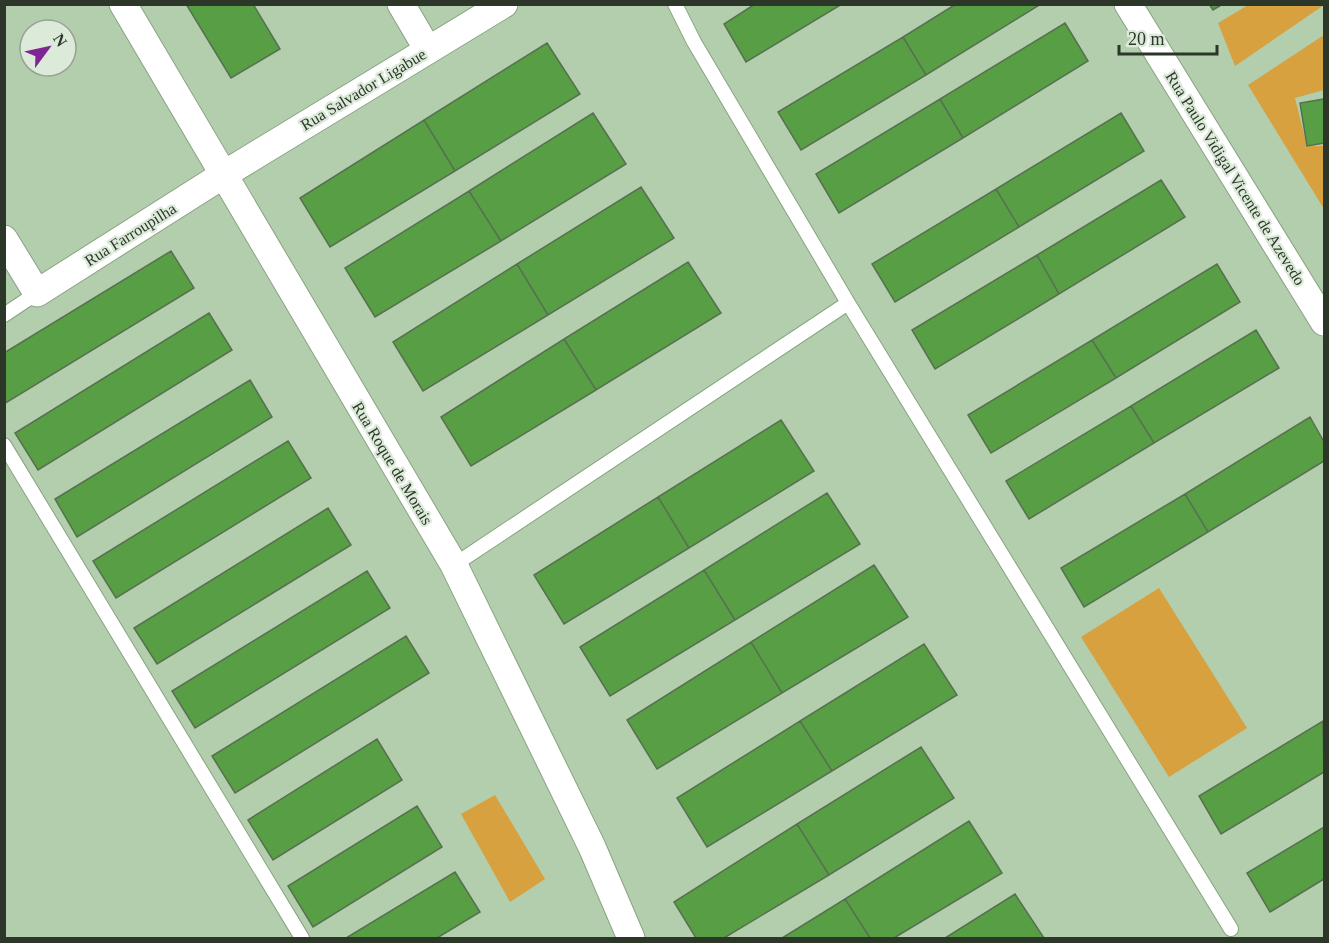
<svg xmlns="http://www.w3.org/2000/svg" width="1329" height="943" viewBox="0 0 1329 943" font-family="Georgia,serif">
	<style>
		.green { fill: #d7a13f }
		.building { fill: #589e44; stroke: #577051; stroke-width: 1.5 }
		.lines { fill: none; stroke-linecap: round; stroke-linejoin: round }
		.lane-casing { stroke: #89a382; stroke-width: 16 }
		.street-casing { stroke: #89a382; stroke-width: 29 }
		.lane { stroke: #fff; stroke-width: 14 }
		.street { stroke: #fff; stroke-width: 27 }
		.labels { text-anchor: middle; stroke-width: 4.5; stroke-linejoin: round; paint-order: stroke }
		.street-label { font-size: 16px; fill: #2c3729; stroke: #dcead9 }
	</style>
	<rect width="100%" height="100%" fill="#b3ceac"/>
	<path class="green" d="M 1248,5 L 1248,4 L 1324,5 L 1235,66 L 1218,23 Z
		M 1324,35 L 1324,90 L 1295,98 L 1307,146 L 1324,146 L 1324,209 L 1248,85 Z
		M 1159,588 L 1247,728 L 1169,777 L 1081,637 Z
		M 495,795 L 545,879 L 510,902 L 461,814 Z"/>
	<path class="building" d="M 186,4 L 253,4 L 280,49 L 231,78 Z
		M 755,4 L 842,4 L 746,62 L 724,24 Z
		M 956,4 L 1041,4 L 926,75 L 903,37 Z
		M 1209,4 L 1223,4 L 1213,10 Z
		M 1065,23 L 1088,61 L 963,138 L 940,99 Z
		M 903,37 L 926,75 L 801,150 L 778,112 Z
		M 547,43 L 580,94 L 455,171 L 424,120 Z
		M 940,99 L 963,138 L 839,213 L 816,174 Z
		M 1324,99 L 1324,143 L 1307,146 L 1300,103 Z
		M 593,113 L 626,164 L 501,241 L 469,191 Z
		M 1121,113 L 1144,151 L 1019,227 L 996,189 Z
		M 424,120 L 455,171 L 330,247 L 300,198 Z
		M 1161,180 L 1185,217 L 1059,294 L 1037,255 Z
		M 641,187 L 674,238 L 548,315 L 517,264 Z
		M 996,189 L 1019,227 L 895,302 L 872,264 Z
		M 469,191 L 501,241 L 375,317 L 345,268 Z
		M 171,251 L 194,288 L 4,404 L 4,353 Z
		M 1037,255 L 1059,294 L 935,369 L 912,330 Z
		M 688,262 L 721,313 L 596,390 L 564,339 Z
		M 517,264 L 548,315 L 423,391 L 393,342 Z
		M 1217,264 L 1240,302 L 1116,378 L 1092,340 Z
		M 209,313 L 232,350 L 38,470 L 15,433 Z
		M 1256,330 L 1279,368 L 1154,443 L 1131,406 Z
		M 564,339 L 596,390 L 471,466 L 441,417 Z
		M 1092,340 L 1116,378 L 991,453 L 968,415 Z
		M 250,380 L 272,417 L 77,537 L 55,499 Z
		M 1131,406 L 1154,443 L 1029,519 L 1006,481 Z
		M 1310,417 L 1324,442 L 1324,461 L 1208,532 L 1185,494 Z
		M 781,420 L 814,471 L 689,548 L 658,497 Z
		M 288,441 L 311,478 L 116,598 L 93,561 Z
		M 827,493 L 860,544 L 735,620 L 704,570 Z
		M 1185,494 L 1208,532 L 1084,607 L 1061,568 Z
		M 658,497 L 689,548 L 564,624 L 534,575 Z
		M 328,508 L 351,545 L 157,664 L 134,628 Z
		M 874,565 L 908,617 L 782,693 L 751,642 Z
		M 704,570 L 735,620 L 610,696 L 580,647 Z
		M 367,571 L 390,608 L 195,728 L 172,691 Z
		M 406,636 L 429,673 L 235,793 L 212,756 Z
		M 751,642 L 782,693 L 657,769 L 627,720 Z
		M 924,644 L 957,695 L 832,771 L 800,721 Z
		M 800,721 L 832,771 L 707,847 L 677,798 Z
		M 1323,721 L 1324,772 L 1221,834 L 1199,796 Z
		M 377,739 L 402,780 L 273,860 L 248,820 Z
		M 921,747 L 954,798 L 829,875 L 797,824 Z
		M 417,806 L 442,847 L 313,927 L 288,886 Z
		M 969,821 L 1002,873 L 894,938 L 870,938 L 845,899 Z
		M 797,824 L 829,875 L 724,938 L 696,938 L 674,902 Z
		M 1324,827 L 1324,879 L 1270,912 L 1247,873 Z
		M 455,872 L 480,912 L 437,938 L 346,938 Z
		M 1015,894 L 1044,938 L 945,938 Z
		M 845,899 L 870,938 L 782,938 Z"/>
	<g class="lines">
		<g class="lane-casing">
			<path id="lane" d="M 675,4 L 694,42 L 848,303 L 1231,929
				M 4,315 L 37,293
				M 4,445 L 302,938
				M 454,565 L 848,303"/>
		</g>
		<g class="street-casing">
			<path id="street" d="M 123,4 L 454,565 L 592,847 L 631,938
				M 401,4 L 428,50
				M 1128,4 L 1324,322
				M 4,239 L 37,293 L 223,175 L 504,4"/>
		</g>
		<use href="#lane" class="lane"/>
		<use href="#street" class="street"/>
	</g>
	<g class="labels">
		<g class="street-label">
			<text transform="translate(363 89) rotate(-31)" y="6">Rua Salvador Ligabue</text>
			<text transform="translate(1236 178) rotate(58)" y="6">Rua Paulo Vidigal Vicente de Azevedo</text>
			<text transform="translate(130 234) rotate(-32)" y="6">Rua Farroupilha</text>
			<text transform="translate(393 463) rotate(59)" y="6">Rua Roque de Morais</text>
		</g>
	</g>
	<rect width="1329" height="943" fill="none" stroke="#2c3729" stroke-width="12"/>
	<g transform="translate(48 48) rotate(57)"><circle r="28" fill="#dcead9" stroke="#96a293" stroke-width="1.5"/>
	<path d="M0-4.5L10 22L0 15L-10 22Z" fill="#7f2694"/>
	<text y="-9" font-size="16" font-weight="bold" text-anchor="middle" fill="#2c3729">N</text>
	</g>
	<path d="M1119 45v9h98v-9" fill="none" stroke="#2c3729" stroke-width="3"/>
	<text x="1128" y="45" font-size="18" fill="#2c3729" stroke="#dcead9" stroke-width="4.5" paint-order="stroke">20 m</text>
</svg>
